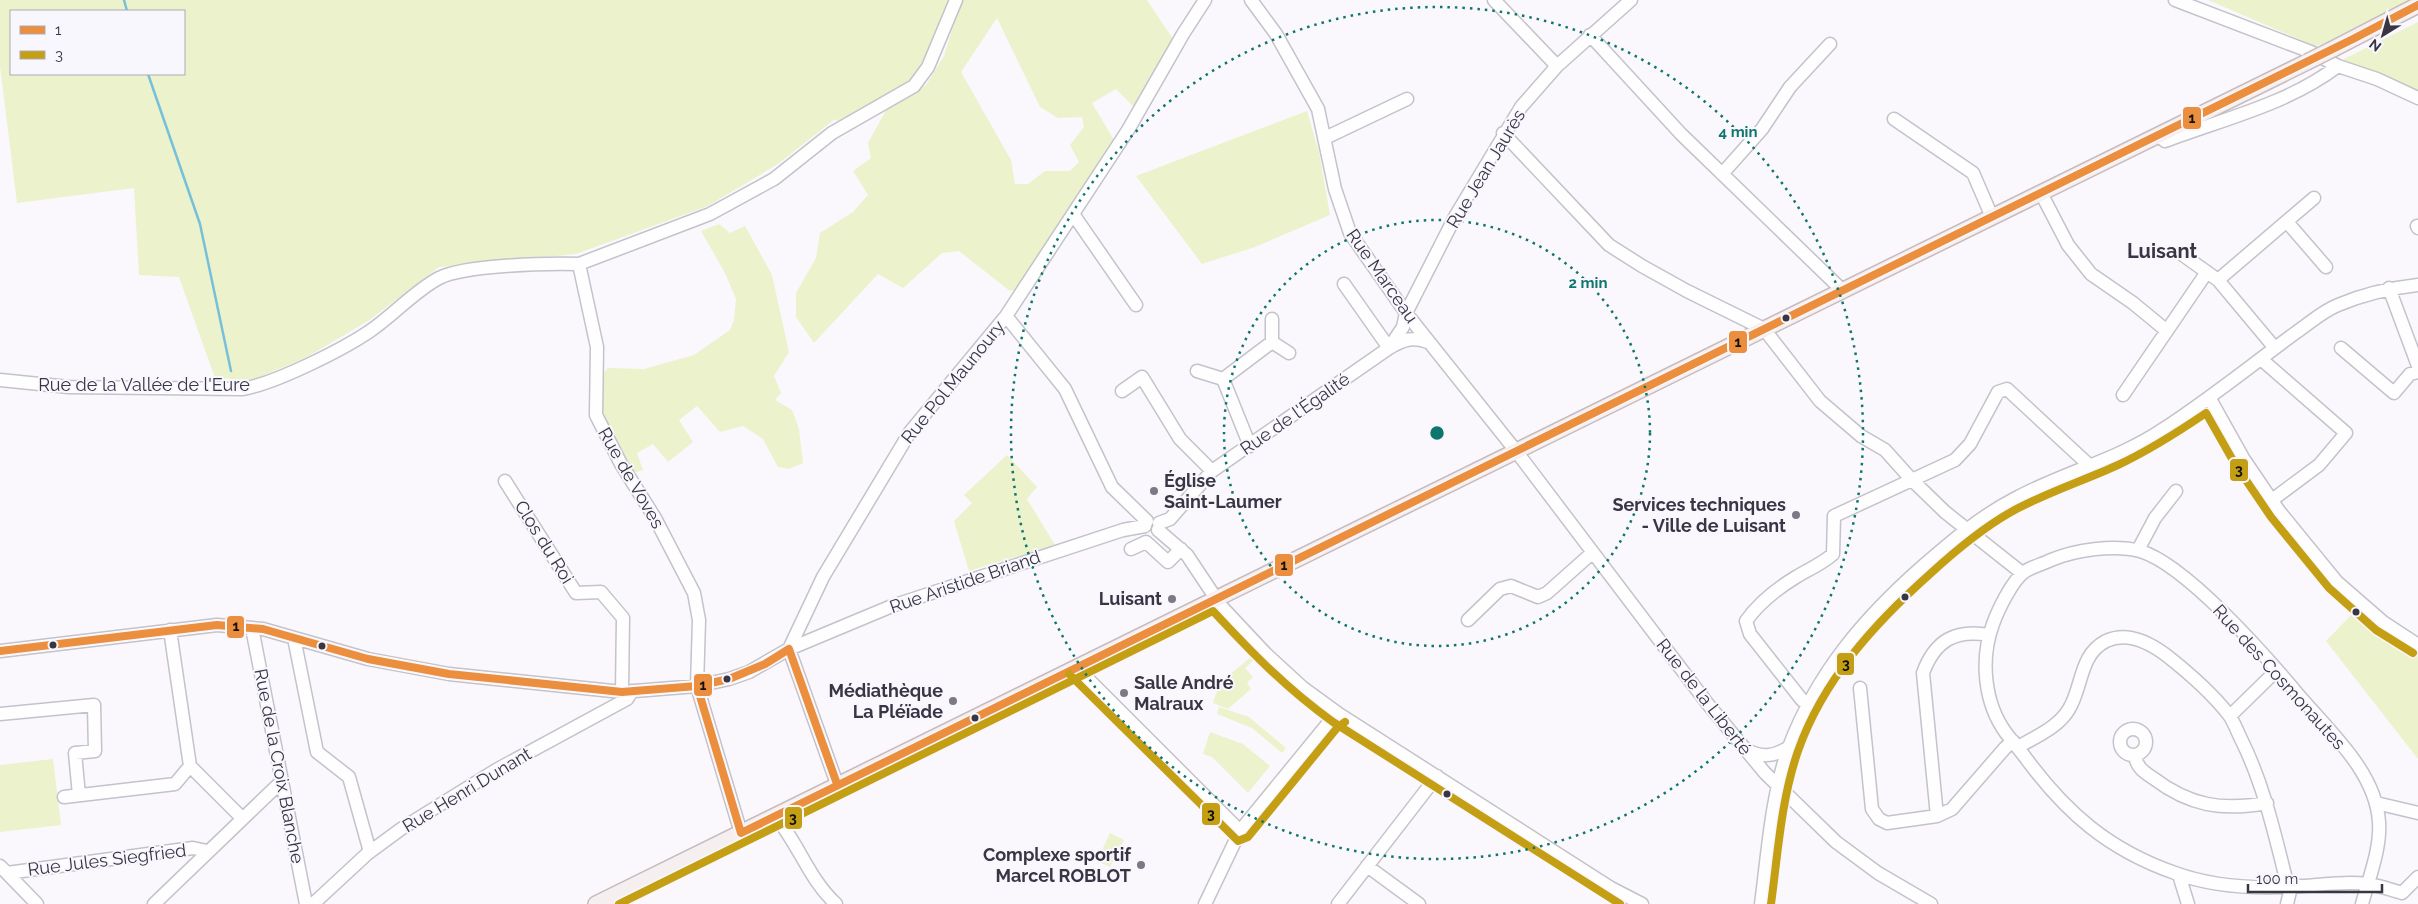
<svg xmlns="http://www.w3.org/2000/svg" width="2418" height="904" viewBox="0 0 2418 904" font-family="Raleway,sans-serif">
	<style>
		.green { fill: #ecf2cb; fill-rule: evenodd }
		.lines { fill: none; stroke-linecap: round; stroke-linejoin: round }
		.stream { stroke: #76c0da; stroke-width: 2.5 }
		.minor-casing { stroke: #c4c2ca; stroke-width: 15 }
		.major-casing { stroke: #c7babe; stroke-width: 18 }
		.minor { stroke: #fefeff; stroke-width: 12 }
		.major { stroke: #f5efef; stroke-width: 15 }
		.major-bridge-casing { stroke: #c7babe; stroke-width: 18; stroke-linecap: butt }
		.major-bridge { stroke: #f5efef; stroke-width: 15 }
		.bus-1-casing { stroke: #f9f7fe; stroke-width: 11 }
		.bus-2-casing { stroke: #f9f7fe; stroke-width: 11 }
		.bus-1 { stroke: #eb8f3f; stroke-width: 8 }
		.bus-2 { stroke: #c49f14; stroke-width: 8 }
		.ring { fill: none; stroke: #0f766e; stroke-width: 2.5; stroke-dasharray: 2.5 5 }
		.bus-dot { fill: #3a3543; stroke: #f9f7fe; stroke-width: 2 }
		.poi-dot { fill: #7d7984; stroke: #f9f7fe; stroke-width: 2 }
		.labels { text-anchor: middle; stroke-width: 4; stroke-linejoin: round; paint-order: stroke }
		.street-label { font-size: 18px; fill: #3a3543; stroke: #f9f7fe }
		.poi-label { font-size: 18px; font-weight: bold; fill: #3a3543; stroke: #f9f7fe; text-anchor: end }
		.quarter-label { font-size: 20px; font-weight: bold; fill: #3a3543; stroke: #f9f7fe }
		.centre { fill: #0f766e; stroke: #f9f7fe; stroke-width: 2.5 }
		.ring-label { font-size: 15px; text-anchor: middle; font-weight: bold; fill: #0f766e; stroke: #f9f7fe; stroke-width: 4; stroke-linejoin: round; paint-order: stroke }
		.line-badge { stroke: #f9f7fe; stroke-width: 2 }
		.pale-badge-label { font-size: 14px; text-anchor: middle; font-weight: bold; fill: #111 }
	</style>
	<rect width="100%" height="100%" fill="#faf8fd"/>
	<path class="green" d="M 0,0 L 951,0 L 930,52 L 909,85 L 837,121 L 835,119 L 778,164 L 708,206 L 576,254 L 439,267 L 368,321 L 305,358 L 252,380 L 215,378 L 179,277 L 139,275 L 134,188 L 17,203 L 0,66 ZM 11,11 L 184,11 L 184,74 L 11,74 Z
		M 961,0 L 1147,0 L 1173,39 L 1135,108 L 1116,89 L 1092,103 L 1114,140 L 1020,289 L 1010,291 L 959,251 L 942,253 L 903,288 L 878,274 L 814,343 L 796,317 L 796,293 L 816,258 L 820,233 L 853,212 L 868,195 L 853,171 L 871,158 L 868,143 L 887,108 L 926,85 L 944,56 ZM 997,18 L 1040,107 L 1058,118 L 1082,117 L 1084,127 L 1070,145 L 1079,162 L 1070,171 L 1045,171 L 1028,184 L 1015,184 L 1011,160 L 961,72 Z
		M 2208,0 L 2418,0 L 2343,39 L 2315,46 Z
		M 2418,22 L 2418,105 L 2340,61 Z
		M 1307,111 L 1319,152 L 1330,215 L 1255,247 L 1202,264 L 1136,176 Z
		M 719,224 L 730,233 L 745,226 L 772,275 L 789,352 L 774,376 L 781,393 L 775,400 L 792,410 L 799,429 L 803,463 L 789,469 L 778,467 L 763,439 L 743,426 L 720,432 L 697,406 L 679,420 L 693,442 L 668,462 L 653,444 L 637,453 L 643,470 L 630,474 L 599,410 L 599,378 L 608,368 L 644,369 L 694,355 L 730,330 L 734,320 L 736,299 L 725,273 L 701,231 Z
		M 1007,455 L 1037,487 L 1027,499 L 1055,545 L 969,571 L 954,521 L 972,503 L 964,495 Z
		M 2356,610 L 2418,655 L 2418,759 L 2326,641 Z
		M 1250,658 L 1253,661 L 1245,668 L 1253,677 L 1247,683 L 1251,689 L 1228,709 L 1213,703 L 1220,682 Z
		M 1219,707 L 1249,717 L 1286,748 L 1282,753 L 1252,728 L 1217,714 Z
		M 1210,732 L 1243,744 L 1270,766 L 1248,793 L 1212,757 L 1203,754 Z
		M 53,759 L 61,825 L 0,832 L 0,765 Z
		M 1110,833 L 1124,840 L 1110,867 L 1097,861 Z"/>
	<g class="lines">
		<path class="stream" d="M 124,0 L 127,11
			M 148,74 L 200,224 L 231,371"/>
		<g class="minor-casing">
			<path id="minor" d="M 1251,0 L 1276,34 L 1318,109 L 1335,189 L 1350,233 L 1406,313 L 1516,451 L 1707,703 L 1765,773 L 1836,842 L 1878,873 L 1931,904
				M 1494,0 L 1557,66
				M 2175,0 L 2311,52 L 2338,66 L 2377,79 L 2418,98
				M 1590,35 L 1681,134 L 1842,290
				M 1894,119 L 1973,173 L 1992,217
				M 1503,133 L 1609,245 L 1642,266 L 1687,291 L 1764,329 L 1820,401 L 1861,436 L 1885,450 L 1911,479 L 1945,512 L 2022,573
				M 2157,135 L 2165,141 C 2223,119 2288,104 2338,66
				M 1325,138 L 1407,99
				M 1722,174 L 1762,129 L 1790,87 L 1830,44
				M 2041,193 L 2068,245 L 2091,274 L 2133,303 L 2167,331
				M 1073,214 L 1136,305
				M 2287,222 L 2326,267
				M 2417,226 L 2418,228
				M 2183,255 L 2218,280 L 2274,347
				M 579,264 L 597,347 L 596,415 L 621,464 L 655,518 L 694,593 L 699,620 L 697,686 L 741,833
				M 2218,280 L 2314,198
				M 1344,284 L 1389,348 C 1404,339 1414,336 1430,343
				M 2389,288 L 2418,366
				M 1006,316 L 1065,389 L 1112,487 L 1147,521
				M 1272,342 L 1272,319
				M 2341,348 L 2394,393 L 2410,374 L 2418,372
				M 2261,359 L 2346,433 L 2319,465 L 2272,500
				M 1197,371 L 1223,379
				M 0,380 L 69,387 L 242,389 C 274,384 342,350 370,331 C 392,316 416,290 439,278 C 464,265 549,263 579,264 L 710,214 L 774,179 L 832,133 L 914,86 L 928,67 L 956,0
				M 1122,391 L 1142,377 L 1180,439 L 1212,471
				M 2123,395 L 2207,272
				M 2210,399 L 2243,458 L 2279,511 L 2337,582 L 2383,622 L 2418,645
				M 1250,446 L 1223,379 L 1272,342 L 1289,353
				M 505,481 L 576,593 L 601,592 L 623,618 L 622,692
				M 1159,523 L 1170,519 L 1212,471 L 1389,348 L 1403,327 L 1406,313 L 1456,215 L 1521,107 L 1557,66 L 1631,0
				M 1158,530 L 1187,555 L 1221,606 L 1266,654 L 1302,687 L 1339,714 L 1611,888 L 1642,904
				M 1131,549 L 1146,542 L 1168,562 L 1181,549
				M 2138,550 L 2155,518 L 2176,491
				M 1468,620 L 1500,589 L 1511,586 L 1538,597 L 1547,593 L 1592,553
				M 252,628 L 306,904
				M 170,630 L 190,766 L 242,818
				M 294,638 L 317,752 L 349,777 L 370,852
				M 0,651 L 217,625 L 263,629 L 368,659 L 449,674 L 622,692 L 697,686 L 729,679 L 749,672 L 789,649 L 892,606 L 1123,530 L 1145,526
				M 1076,667 L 1240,831
				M 1860,688 L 1872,809 L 1879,819 L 1887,823 L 1937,816 L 1952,809 L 2005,748 L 2013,741
				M 1808,705 L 1802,700 L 1750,634 L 1746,621 C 1758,604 1778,588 1796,577 C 1809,569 1822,564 1833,554 L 1834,516 L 1955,460 L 1970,444 L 1998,392 L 2007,389 L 2090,466
				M 0,714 L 94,705 L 95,751 L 75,753 L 79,795
				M 2230,716 L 2277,670
				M2120 742a13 13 0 1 1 26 0a13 13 0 1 1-26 0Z
				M 2018,747 C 2035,737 2059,727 2069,709 C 2083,686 2079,655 2106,641 C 2127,631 2150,643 2166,655 C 2189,673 2211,692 2229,715 C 2234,722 2237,731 2241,739 C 2263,783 2274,831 2286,879 L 2291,887 L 2287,904
				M 1745,749 C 1761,758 1774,757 1789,747
				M 2135,755 C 2136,767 2144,772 2153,778 C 2190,806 2222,811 2267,803
				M 837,784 L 789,649 L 823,577 L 910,432 L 1006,316 L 1128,130 L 1183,34 L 1205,0
				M 64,797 L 175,784 L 190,766
				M 2376,803 L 2418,813
				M 775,816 C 799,844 808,878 836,904
				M 1937,816 L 1923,673 C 1935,640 1956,629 1989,635
				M 0,866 L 37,904
				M 1367,866 L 1419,904
				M 7,873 L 193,848 L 207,851
				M 2179,875 L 2188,904
				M 154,904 L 281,782
				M 313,904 L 367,854 L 401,829 L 496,770 L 627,699 L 632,691
				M 1205,904 L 1240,831 L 1330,721 L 1339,714
				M 1338,904 L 1437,776
				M 1761,904 C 1768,852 1771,797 1789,747 C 1817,673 1864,618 1923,566 C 1953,540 1981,516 2016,498 C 2065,472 2120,459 2165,428 C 2211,398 2254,363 2298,331 C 2311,322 2323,311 2338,305 C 2364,294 2391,288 2418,285
				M 2362,904 C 2369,878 2381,848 2379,822 C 2376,771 2327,729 2296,692 C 2265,655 2185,564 2140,551 C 2114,544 2075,550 2051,560 C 2043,564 2031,567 2024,572 C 2012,581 1998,610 1993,624 C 1980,659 1984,703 2006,733 C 2012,741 2019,749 2025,757 C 2066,813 2109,850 2175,873 C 2213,887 2260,889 2301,886 C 2322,885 2346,881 2367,884 C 2379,885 2391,890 2402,893 L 2418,877"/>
		</g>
		<g class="major-casing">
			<path id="major" d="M 2333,49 L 2418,5
				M 596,904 L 2307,62"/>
		</g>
		<use href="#minor" class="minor"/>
		<use href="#major" class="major"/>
		<g class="major-bridge-casing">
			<path id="major-bridge" d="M 2307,62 L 2333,49"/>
		</g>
		<use href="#major-bridge" class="major-bridge"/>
		<g class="bus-1-casing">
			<path id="bus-1" d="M 0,651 L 217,625 L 263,629 L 368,659 L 449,674 L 622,692 L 697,686 L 729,679 L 765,664 L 789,649 L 837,784
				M 697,686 L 741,833 L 2353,39 L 2418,5"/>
		</g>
		<g class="bus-2-casing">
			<path id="bus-2" d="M 1069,674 L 1238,841 L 1248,837 L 1337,728 L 1345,722
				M 619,904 L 1213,611 C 1252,653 1286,688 1333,722 L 1620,904
				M 1771,904 C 1778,853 1781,800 1798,751 C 1823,680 1874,624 1930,574 C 1955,551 1981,529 2011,512 C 2045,493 2083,481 2118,465 C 2150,450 2178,432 2206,413 L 2235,464 L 2271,517 L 2329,588 L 2376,630 L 2413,653"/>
		</g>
		<use href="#bus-1" class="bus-1"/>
		<use href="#bus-2" class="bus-2"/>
	</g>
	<g class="ring">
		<circle cx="1437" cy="433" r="213"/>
		<circle cx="1437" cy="433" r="426"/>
	</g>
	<g class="bus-dot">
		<circle cx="1786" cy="318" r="4.5"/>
		<circle cx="1905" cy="597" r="4.5"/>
		<circle cx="2356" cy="612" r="4.5"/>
		<circle cx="53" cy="645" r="4.5"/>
		<circle cx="322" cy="646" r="4.5"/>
		<circle cx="727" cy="679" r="4.5"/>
		<circle cx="975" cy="718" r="4.5"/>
		<circle cx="1447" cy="794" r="4.5"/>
	</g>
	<g class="poi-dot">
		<circle cx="1154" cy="491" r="5"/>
		<circle cx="1796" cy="515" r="5"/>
		<circle cx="1172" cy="599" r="5"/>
		<circle cx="1124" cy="693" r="5"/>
		<circle cx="953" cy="701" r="5"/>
		<circle cx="1141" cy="865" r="5"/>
	</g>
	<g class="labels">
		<g class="street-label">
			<text transform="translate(1486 169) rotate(-59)" y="6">Rue Jean Jaurès</text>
			<text transform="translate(1382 276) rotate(55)" y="6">Rue Marceau</text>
			<text transform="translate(953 382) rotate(-51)" y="6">Rue Pol Maunoury</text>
			<text x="144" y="391">Rue de la Vallée de l'Eure</text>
			<text transform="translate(1295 414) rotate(-35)" y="6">Rue de l'Égalité</text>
			<text transform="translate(631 478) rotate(60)" y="6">Rue de Voves</text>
			<text transform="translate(544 542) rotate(58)" y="6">Clos du Roi</text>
			<text transform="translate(965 582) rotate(-19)" y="6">Rue Aristide Briand</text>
			<text transform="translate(2279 677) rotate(48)" y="6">Rue des Cosmonautes</text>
			<text transform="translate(1704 697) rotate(52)" y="6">Rue de la Liberté</text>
			<text transform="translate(279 766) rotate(79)" y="6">Rue de la Croix Blanche</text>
			<text transform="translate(467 790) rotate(-31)" y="6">Rue Henri Dunant</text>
			<text transform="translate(107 860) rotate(-7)" y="6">Rue Jules Siegfried</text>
		</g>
		<g class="poi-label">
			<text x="1164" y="487" text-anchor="start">Église<tspan x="1164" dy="21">Saint-Laumer</tspan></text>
			<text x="1786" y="511">Services techniques<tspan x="1786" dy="21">- Ville de Luisant</tspan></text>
			<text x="1162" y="605">Luisant</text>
			<text x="1134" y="689" text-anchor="start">Salle André<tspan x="1134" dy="21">Malraux</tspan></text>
			<text x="943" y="697">Médiathèque<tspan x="943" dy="21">La Pléïade</tspan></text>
			<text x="1131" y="861">Complexe sportif<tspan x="1131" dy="21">Marcel ROBLOT</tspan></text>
		</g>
		<g class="quarter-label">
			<text x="2162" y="258">Luisant</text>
		</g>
	</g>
	<circle cx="1437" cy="433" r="8" class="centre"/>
	<g class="ring-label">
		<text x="1738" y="137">4 min</text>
		<text x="1588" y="288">2 min</text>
	</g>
	<g class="line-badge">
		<rect x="2182" y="106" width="20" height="24" rx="5" fill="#eb8f3f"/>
		<rect x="1728" y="330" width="20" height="24" rx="5" fill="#eb8f3f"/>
		<rect x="2229" y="458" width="20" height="24" rx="5" fill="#c49f14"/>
		<rect x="1274" y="553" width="20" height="24" rx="5" fill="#eb8f3f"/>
		<rect x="226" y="615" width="19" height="24" rx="5" fill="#eb8f3f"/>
		<rect x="1836" y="652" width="19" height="24" rx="5" fill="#c49f14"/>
		<rect x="693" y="673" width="20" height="24" rx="5" fill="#eb8f3f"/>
		<rect x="1201" y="802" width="20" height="24" rx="5" fill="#c49f14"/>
		<rect x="784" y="806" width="19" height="24" rx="5" fill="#c49f14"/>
	</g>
	<g class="pale-badge-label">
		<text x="2192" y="123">1</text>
		<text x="1738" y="347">1</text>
		<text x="2239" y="475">3</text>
		<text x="1284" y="570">1</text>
		<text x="236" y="631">1</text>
		<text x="1846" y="669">3</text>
		<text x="703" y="690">1</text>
		<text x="1211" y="819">3</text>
		<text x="793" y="823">3</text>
	</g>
	<rect x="10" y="10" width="175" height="65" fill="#f9f7fe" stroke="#ada9b3"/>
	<rect x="20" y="26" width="25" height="8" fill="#eb8f3f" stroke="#ada9b3"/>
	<text x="55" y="35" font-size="15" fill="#3a3543">1</text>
	<rect x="20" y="51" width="25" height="8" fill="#c49f14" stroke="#ada9b3"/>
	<text x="55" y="60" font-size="15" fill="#3a3543">3</text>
	<g transform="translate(2383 35) rotate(217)" stroke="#f9f7fe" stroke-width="4" paint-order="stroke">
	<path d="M0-4L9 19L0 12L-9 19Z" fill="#3a3543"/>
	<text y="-8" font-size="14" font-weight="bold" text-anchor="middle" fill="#3a3543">N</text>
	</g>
	<path d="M2248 884v8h134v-8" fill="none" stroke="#3a3543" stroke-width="2.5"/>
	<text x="2256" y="884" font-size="15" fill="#3a3543" stroke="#f9f7fe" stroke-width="4" paint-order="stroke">100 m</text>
</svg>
